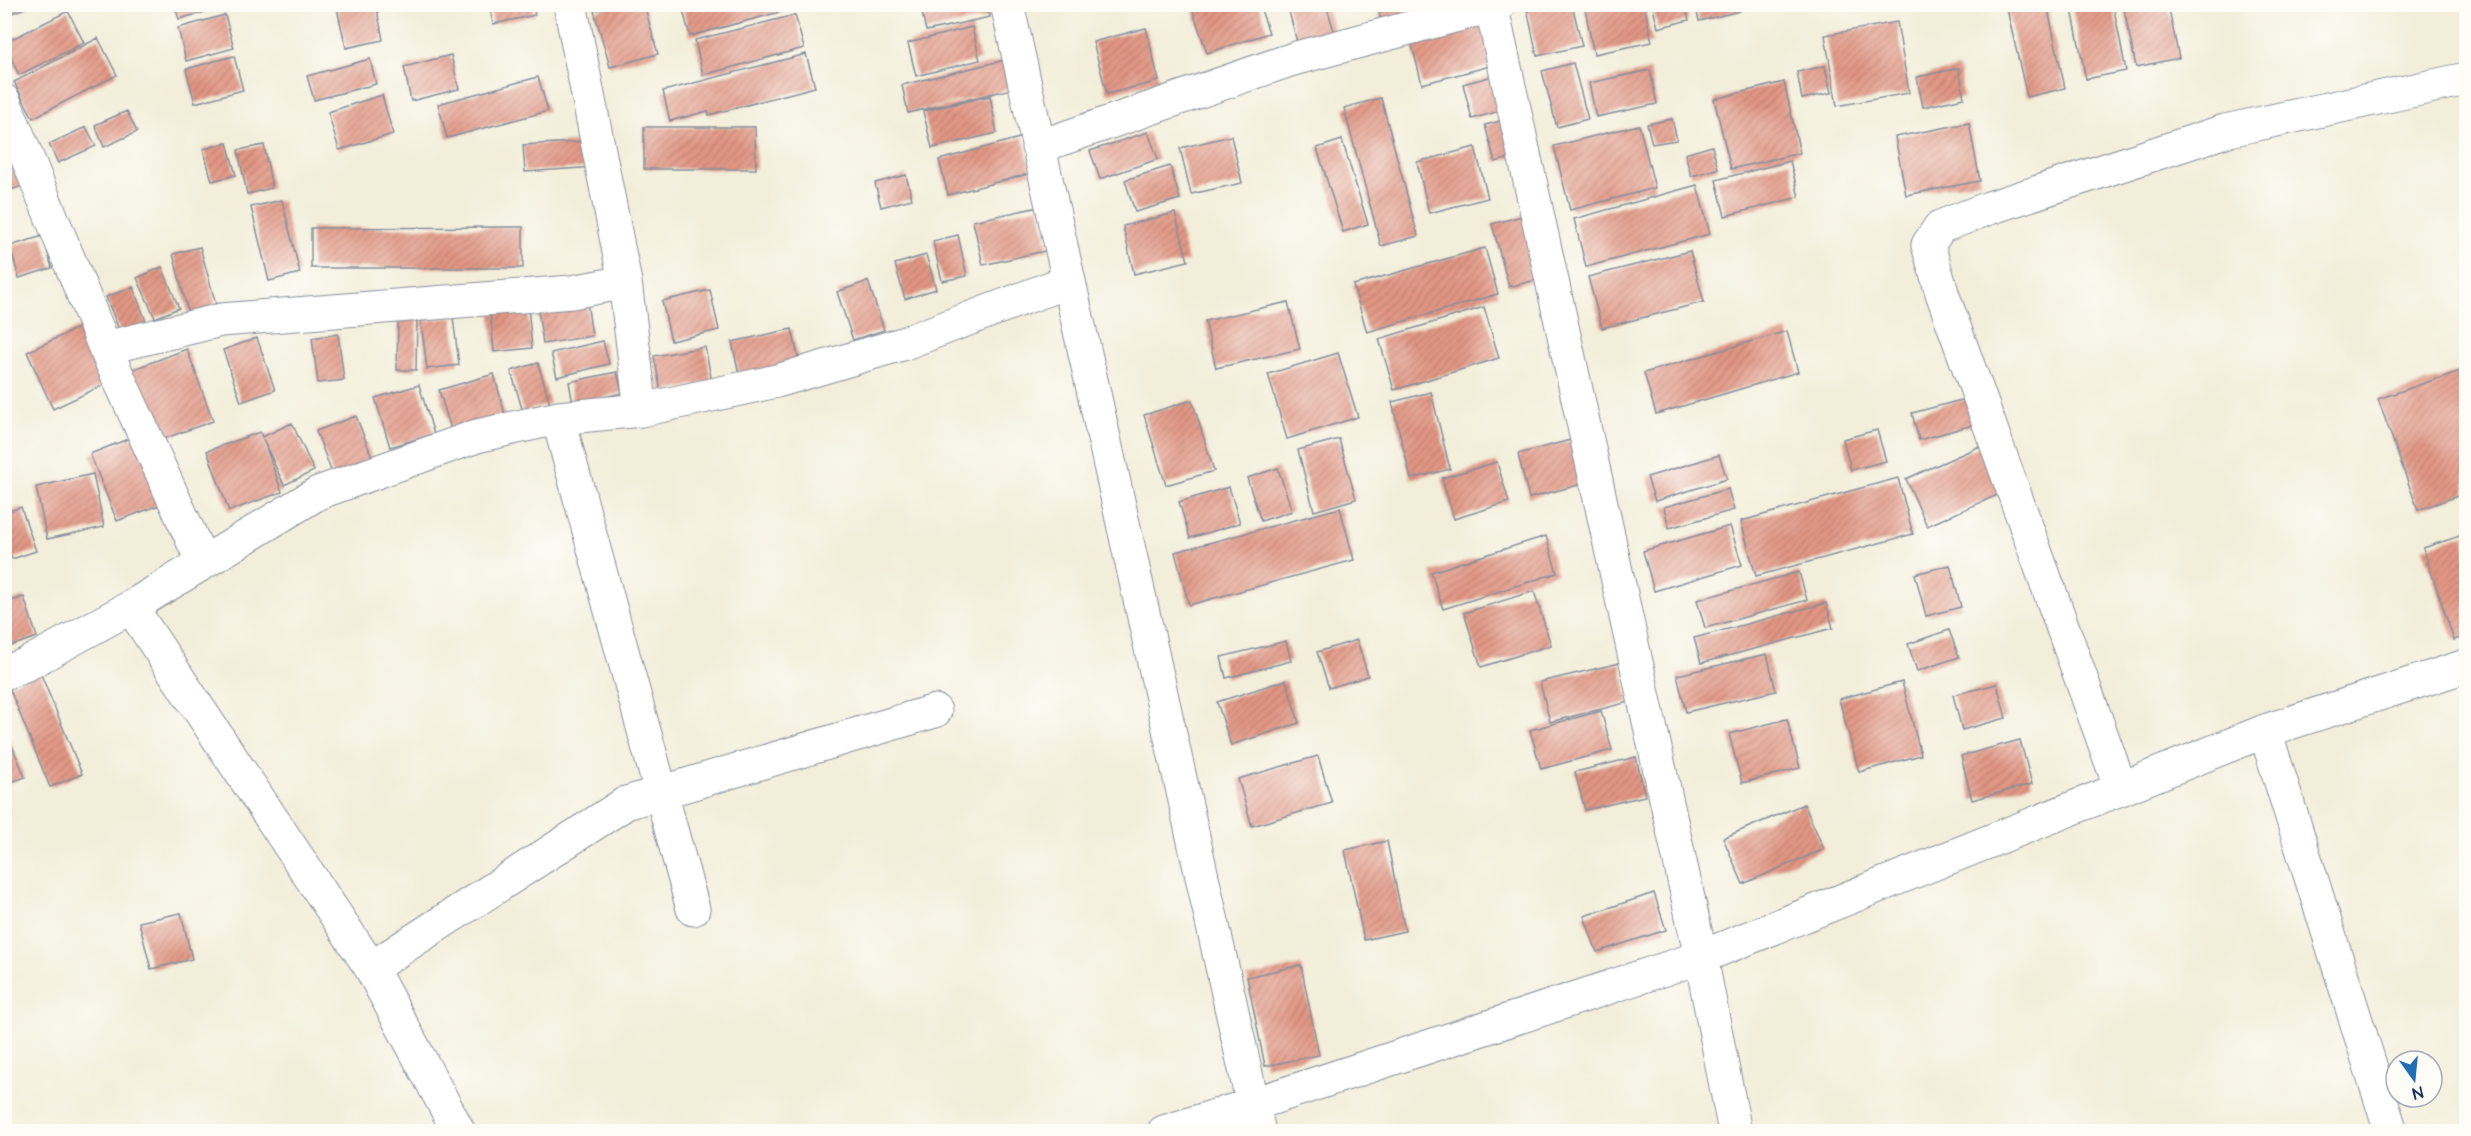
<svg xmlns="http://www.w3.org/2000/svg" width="2471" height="1136" viewBox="0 0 2471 1136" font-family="'Architects Daughter',sans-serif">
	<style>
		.building { fill: url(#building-hatch) }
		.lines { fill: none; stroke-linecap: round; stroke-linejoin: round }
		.minor-casing { stroke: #868e9c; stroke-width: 35 }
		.minor { stroke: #fff; stroke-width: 33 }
	</style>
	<defs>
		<pattern id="building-hatch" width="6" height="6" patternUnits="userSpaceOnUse" patternTransform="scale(1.5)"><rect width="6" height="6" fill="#e39784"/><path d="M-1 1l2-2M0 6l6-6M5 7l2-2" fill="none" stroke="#b77c6f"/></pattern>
	</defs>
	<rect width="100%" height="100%" fill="#fdfcf7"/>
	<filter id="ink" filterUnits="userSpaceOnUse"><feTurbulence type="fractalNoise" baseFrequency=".0167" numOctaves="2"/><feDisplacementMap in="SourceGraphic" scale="12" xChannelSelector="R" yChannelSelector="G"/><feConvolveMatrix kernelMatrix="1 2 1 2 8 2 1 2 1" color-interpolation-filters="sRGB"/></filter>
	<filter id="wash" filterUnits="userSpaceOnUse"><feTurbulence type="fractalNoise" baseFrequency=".008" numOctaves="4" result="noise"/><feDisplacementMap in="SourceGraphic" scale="24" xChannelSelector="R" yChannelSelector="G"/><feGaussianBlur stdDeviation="1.35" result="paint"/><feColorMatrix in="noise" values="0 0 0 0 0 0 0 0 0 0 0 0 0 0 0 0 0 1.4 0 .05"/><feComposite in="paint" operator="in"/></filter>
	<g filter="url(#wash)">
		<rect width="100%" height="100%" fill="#f2eed9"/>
		<g id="blocks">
			<path class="building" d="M 4,4 L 23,4 L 25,8 L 4,16 Z
				M 174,4 L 218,4 L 219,8 L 179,19 Z
				M 336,4 L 376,4 L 383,40 L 346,48 Z
				M 489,4 L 532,4 L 535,15 L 493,24 Z
				M 616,4 L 644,4 L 658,54 L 610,67 L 594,11 Z
				M 693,4 L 794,4 L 795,8 L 690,36 L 682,7 Z
				M 920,4 L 987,4 L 990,17 L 926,31 Z
				M 1204,4 L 1259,4 L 1269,33 L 1207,53 L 1192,8 Z
				M 1287,4 L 1326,4 L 1334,31 L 1297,42 Z
				M 1377,4 L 1441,4 L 1381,21 Z
				M 1526,4 L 1572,4 L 1582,46 L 1537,56 Z
				M 1584,4 L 1644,4 L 1652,42 L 1594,54 Z
				M 1652,4 L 1685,4 L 1689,20 L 1658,28 Z
				M 1695,4 L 1738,4 L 1740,11 L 1699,21 Z
				M 2071,4 L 2113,4 L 2126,71 L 2086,79 Z
				M 2123,4 L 2168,4 L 2179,58 L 2136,67 Z
				M 2006,5 L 2047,5 L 2065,88 L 2027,97 Z
				M 68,11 L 84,43 L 19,75 L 4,43 Z
				M 225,15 L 234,48 L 186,61 L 178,28 Z
				M 795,15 L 804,48 L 703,75 L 695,40 Z
				M 1482,19 L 1494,65 L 1422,84 L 1410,38 Z
				M 1897,22 L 1909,93 L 1837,106 L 1825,35 Z
				M 972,27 L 980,60 L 916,76 L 908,43 Z
				M 1146,28 L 1159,81 L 1107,94 L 1093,42 Z
				M 98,38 L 117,75 L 33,118 L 14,82 Z
				M 806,54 L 815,87 L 709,115 L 708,111 L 670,121 L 663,91 Z
				M 451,55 L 459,89 L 411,101 L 404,67 Z
				M 234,56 L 243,90 L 195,103 L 186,69 Z
				M 370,59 L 376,84 L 314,100 L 307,76 Z
				M 1005,60 L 1012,89 L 908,113 L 902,85 Z
				M 1573,63 L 1588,119 L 1557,127 L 1542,71 Z
				M 1825,66 L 1831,93 L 1802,99 L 1797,72 Z
				M 1959,68 L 1964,98 L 1923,107 L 1917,77 Z
				M 1650,70 L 1657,104 L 1596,117 L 1589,83 Z
				M 1493,76 L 1503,110 L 1472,119 L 1463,84 Z
				M 538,77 L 548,111 L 447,138 L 438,104 Z
				M 1784,82 L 1800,153 L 1731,169 L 1714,99 Z
				M 382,95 L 393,134 L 339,150 L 328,112 Z
				M 990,96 L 997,133 L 932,148 L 923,111 Z
				M 1381,98 L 1418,236 L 1381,246 L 1344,108 Z
				M 127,111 L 137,132 L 104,147 L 95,125 Z
				M 1511,118 L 1521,155 L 1495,162 L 1485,125 Z
				M 1672,119 L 1677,140 L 1652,144 L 1647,124 Z
				M 1969,123 L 1980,181 L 1906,195 L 1895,137 Z
				M 4,125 L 29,183 L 4,193 Z
				M 1639,125 L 1655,188 L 1570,210 L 1554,146 Z
				M 86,127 L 96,146 L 58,163 L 49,144 Z
				M 644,127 L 755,127 L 756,169 L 644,169 Z
				M 1148,132 L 1158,159 L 1100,179 L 1090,151 Z
				M 1231,136 L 1242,183 L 1191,194 L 1180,148 Z
				M 1023,137 L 1032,173 L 948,195 L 939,160 Z
				M 1342,140 L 1368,224 L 1343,232 L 1317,148 Z
				M 593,141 L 595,167 L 525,172 L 523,145 Z
				M 227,143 L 236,175 L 212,181 L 203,149 Z
				M 264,145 L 272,188 L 247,194 L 238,150 Z
				M 1712,146 L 1718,169 L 1691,176 L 1685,154 Z
				M 1475,147 L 1488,198 L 1429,213 L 1417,162 Z
				M 1790,161 L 1799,197 L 1725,216 L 1716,180 Z
				M 1170,166 L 1180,199 L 1135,212 L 1125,180 Z
				M 906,175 L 912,199 L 881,207 L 875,183 Z
				M 1697,185 L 1710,234 L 1586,267 L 1574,219 Z
				M 282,200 L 300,273 L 269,281 L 251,207 Z
				M 1039,207 L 1049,250 L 983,265 L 973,221 Z
				M 1175,213 L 1188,261 L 1134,274 L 1123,226 Z
				M 1530,214 L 1547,277 L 1509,287 L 1492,224 Z
				M 523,227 L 523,268 L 311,268 L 311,228 Z
				M 958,235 L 967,276 L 942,281 L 933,241 Z
				M 43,236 L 52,268 L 19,278 L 10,246 Z
				M 200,247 L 217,308 L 189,316 L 173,254 Z
				M 1485,248 L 1498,294 L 1367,332 L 1353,285 Z
				M 1690,251 L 1704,302 L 1602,328 L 1588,277 Z
				M 926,255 L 936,289 L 905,299 L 895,264 Z
				M 162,267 L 179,308 L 155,318 L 137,278 Z
				M 868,281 L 884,330 L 853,340 L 837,292 Z
				M 133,287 L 147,324 L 121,335 L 106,297 Z
				M 710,290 L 719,330 L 671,341 L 662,301 Z
				M 586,295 L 592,336 L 543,344 L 537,303 Z
				M 1288,302 L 1300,349 L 1216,368 L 1205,321 Z
				M 528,306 L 532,348 L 494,352 L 490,309 Z
				M 1484,307 L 1499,358 L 1394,390 L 1379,339 Z
				M 453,317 L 459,365 L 427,369 L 421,321 Z
				M 398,318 L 417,319 L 416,370 L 397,370 Z
				M 82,326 L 108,383 L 53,409 L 27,352 Z
				M 792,329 L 800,366 L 740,379 L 732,342 Z
				M 1787,331 L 1798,372 L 1656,414 L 1644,373 Z
				M 338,334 L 344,380 L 318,383 L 312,338 Z
				M 257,338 L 275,390 L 241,402 L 223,350 Z
				M 603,341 L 609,364 L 557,377 L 551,353 Z
				M 705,347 L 712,382 L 661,392 L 654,356 Z
				M 187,349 L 213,421 L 152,443 L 126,372 Z
				M 1338,353 L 1358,417 L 1287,439 L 1268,374 Z
				M 538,363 L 550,404 L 523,412 L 511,371 Z
				M 2466,369 L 2466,493 L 2418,510 L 2378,399 Z
				M 617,372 L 622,393 L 573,404 L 569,382 Z
				M 494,374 L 506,418 L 452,433 L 439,390 Z
				M 419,385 L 434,434 L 390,447 L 375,398 Z
				M 1431,392 L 1450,469 L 1411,479 L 1392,402 Z
				M 1973,397 L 1980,423 L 1919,440 L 1912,413 Z
				M 1192,400 L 1214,471 L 1166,485 L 1144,415 Z
				M 356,416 L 374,462 L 334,478 L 316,431 Z
				M 292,423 L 314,471 L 284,485 L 263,439 L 282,492 L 229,511 L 207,451 L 260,432 L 262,437 Z
				M 1877,430 L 1886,461 L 1851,470 L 1843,439 Z
				M 138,435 L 165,503 L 117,521 L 90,454 Z
				M 1339,439 L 1356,499 L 1314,511 L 1298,450 Z
				M 1574,439 L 1586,483 L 1529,498 L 1518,454 Z
				M 1980,446 L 2002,493 L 1927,526 L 1906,479 Z
				M 1719,455 L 1727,479 L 1655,501 L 1647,477 Z
				M 1497,462 L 1509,502 L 1454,519 L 1442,478 Z
				M 1278,468 L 1292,511 L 1261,521 L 1247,478 Z
				M 93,474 L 104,527 L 47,539 L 36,487 Z
				M 1898,478 L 1913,534 L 1756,576 L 1741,521 Z
				M 1229,487 L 1240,523 L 1190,538 L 1179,502 Z
				M 1728,489 L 1734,510 L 1669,528 L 1664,507 Z
				M 21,507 L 36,551 L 12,559 L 4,538 L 4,513 Z
				M 1340,508 L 1354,560 L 1189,605 L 1175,552 Z
				M 1730,526 L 1742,565 L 1654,591 L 1643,551 Z
				M 2466,534 L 2466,636 L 2454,640 L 2423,548 Z
				M 1546,536 L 1557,573 L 1443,609 L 1431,572 Z
				M 1950,565 L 1961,607 L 1926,616 L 1915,574 Z
				M 1799,572 L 1807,600 L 1705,628 L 1697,600 Z
				M 1534,591 L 1551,645 L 1481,667 L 1464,613 Z
				M 24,597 L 37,637 L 8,647 L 4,637 L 4,603 Z
				M 1826,603 L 1833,628 L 1701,663 L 1694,638 Z
				M 1949,630 L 1959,657 L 1917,671 L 1908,644 Z
				M 1357,640 L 1368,676 L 1329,688 L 1317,652 Z
				M 1286,641 L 1291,661 L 1226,678 L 1221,657 Z
				M 1767,654 L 1776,691 L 1686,712 L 1677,675 Z
				M 1620,663 L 1629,702 L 1550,722 L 1540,682 Z
				M 40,672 L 82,774 L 50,787 L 8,685 Z
				M 1286,680 L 1299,723 L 1231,745 L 1217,702 Z
				M 1902,682 L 1921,755 L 1859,772 L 1839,699 Z
				M 1997,684 L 2006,718 L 1962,730 L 1953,695 Z
				M 1601,711 L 1612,750 L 1541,769 L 1530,730 Z
				M 1787,719 L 1800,768 L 1742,783 L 1729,734 Z
				M 4,726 L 25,777 L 4,785 Z
				M 2020,740 L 2032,784 L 1972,800 L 1961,756 Z
				M 1318,756 L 1332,803 L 1252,826 L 1238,779 Z
				M 1636,757 L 1645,796 L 1585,810 L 1575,772 Z
				M 1804,804 L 1824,849 L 1743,884 L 1723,838 Z
				M 1387,841 L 1405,931 L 1364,940 L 1345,850 Z
				M 1654,893 L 1666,930 L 1597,952 L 1584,916 Z
				M 181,913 L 192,959 L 151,969 L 139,922 Z
				M 1301,965 L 1319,1055 L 1265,1066 L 1247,977 Z"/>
		</g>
	</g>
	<g filter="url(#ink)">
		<use href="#blocks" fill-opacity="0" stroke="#868e9c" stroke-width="1.5"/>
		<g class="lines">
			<g class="minor-casing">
				<path id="minor" d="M 570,4 L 625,282 L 641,410
					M 1007,4 L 1259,1132
					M 1491,4 L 1701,957 L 1735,1132
					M 4,101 L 105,348 L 203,563
					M 1038,147 L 1293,59 L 1499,4
					M 105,348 L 221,320 L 572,292 L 625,282
					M 558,418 L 693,909
					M 131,607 L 371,968 L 459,1132
					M 4,673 L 27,664 L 131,607 L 318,493 L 477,436 L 558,418 L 641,410 L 777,381 L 902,344 L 1069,281
					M 2265,731 L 2391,1132
					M 2121,789 L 1943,296 L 1928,245 L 1940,227 L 1989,208 L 2225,131 L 2466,79
					M 371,968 L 626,803 L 935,711
					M 1164,1132 L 1254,1104 L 1701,957 L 2265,731 L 2466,666"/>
			</g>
			<use href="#minor" class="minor"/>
		</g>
	</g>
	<rect width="2471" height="1136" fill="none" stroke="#fdfcf7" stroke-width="24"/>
	<g transform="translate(2414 1079) rotate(165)"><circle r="28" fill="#fdfcf7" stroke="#a3aaba" stroke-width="1.5"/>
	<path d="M0-4.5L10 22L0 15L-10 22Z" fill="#1f6fb2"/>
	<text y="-9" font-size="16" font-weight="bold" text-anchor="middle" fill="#1b2f5e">N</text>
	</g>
</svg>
